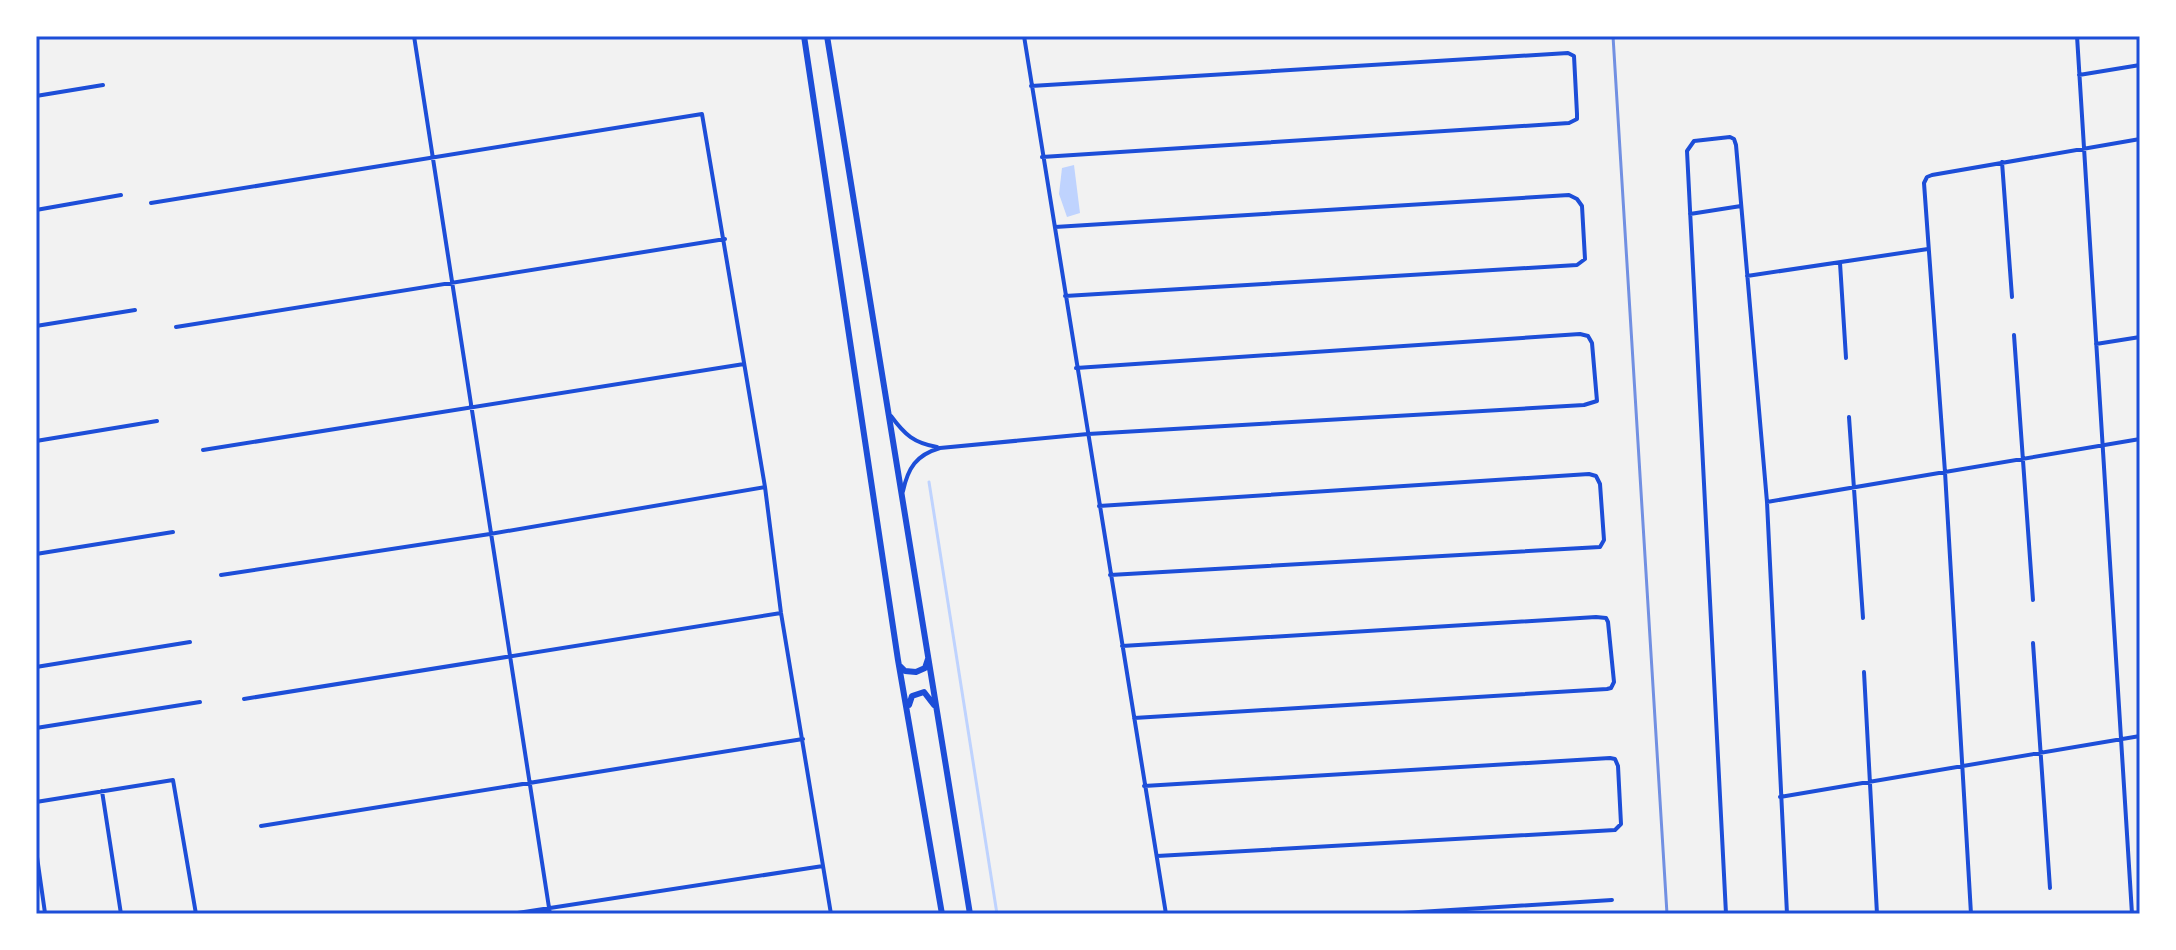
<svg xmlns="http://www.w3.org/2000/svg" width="2176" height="950" viewBox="0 0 2176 950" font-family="'Exo 2',sans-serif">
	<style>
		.water { fill: #bfd3fe }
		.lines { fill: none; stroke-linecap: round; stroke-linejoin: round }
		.stream { stroke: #bfd3fe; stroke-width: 3 }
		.minor { stroke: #1d4ed8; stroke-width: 4 }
		.primary { stroke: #1d4ed8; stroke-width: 6 }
		.rail { stroke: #7290e2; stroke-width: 3 }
		.neatline { fill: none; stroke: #1d4ed8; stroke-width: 3 }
	</style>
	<rect width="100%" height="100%" fill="#f2f2f2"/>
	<path class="water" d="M 1074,165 L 1080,213 L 1067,217 L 1059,194 L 1062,168 Z"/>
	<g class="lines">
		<path class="stream" d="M 929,482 L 997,914"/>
		<path class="minor" d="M 414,36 L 550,914
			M 1024,36 L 1166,914
			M 2077,36 L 2132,914
			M 2079,75 L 2140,65
			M 1031,86 L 1568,53 L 1574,56 L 1577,114 L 1577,119 L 1569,123 L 1042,157
			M 36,96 L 103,85
			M 2002,162 L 2012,297
			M 151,203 L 702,114 L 765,487 L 781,613 L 831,914
			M 36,210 L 121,195
			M 1690,214 L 1741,206
			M 1055,227 L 1569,195 L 1577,199 L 1582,206 L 1585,259 L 1577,265 L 1065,296
			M 1840,263 L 1846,358
			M 1747,276 L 1928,249
			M 36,326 L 135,310
			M 176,327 L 725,239
			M 2014,335 L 2033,600
			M 2096,344 L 2140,337
			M 891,416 C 905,435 914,443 937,447
			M 1849,417 L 1863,618
			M 36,441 L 157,421
			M 203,450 L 744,364
			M 903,491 C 908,468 916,455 940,448 L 1088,434 L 1584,405 L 1597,401 L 1592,343 L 1588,336 L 1580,334 L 1076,368
			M 1767,502 L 2140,439
			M 1099,506 L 1589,474 L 1596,476 L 1600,484 L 1604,540 L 1600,547 L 1110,575
			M 36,554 L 173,532
			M 221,575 L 490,534 L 765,487
			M 2033,643 L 2050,888
			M 1122,646 L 1596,617 L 1606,618 L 1608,622 L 1614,682 L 1611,688 L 1607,689 L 1134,718
			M 36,667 L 190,642
			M 1864,672 L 1877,914
			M 244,699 L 781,613
			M 36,728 L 200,702
			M 1144,786 L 1610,758 L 1615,759 L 1618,766 L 1621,824 L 1615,830 L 1157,856
			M 102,791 L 121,914
			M 1780,797 L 2140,736
			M 36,802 L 173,780 L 196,914
			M 261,826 L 803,739
			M 36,850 L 45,913 L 40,914
			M 511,914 L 823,866
			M 1387,914 L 1612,900
			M 1726,914 L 1687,151 L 1694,141 L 1730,137 L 1734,139 L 1736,145 L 1767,502 L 1787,914
			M 1971,914 L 1945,472 L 1924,183 L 1927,177 L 1932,175 L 2140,139"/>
		<path class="primary" d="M 804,36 L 898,660 L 942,914
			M 827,36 L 970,914
			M 901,667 L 905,671 L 916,672 L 925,668 L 928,659
			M 909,705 L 912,696 L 924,692 L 934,705"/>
		<path class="rail" d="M 1613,36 L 1667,914"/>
	</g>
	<rect width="2176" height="950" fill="none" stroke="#ffffff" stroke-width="76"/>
	<rect x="38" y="38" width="2100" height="874" class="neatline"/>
</svg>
